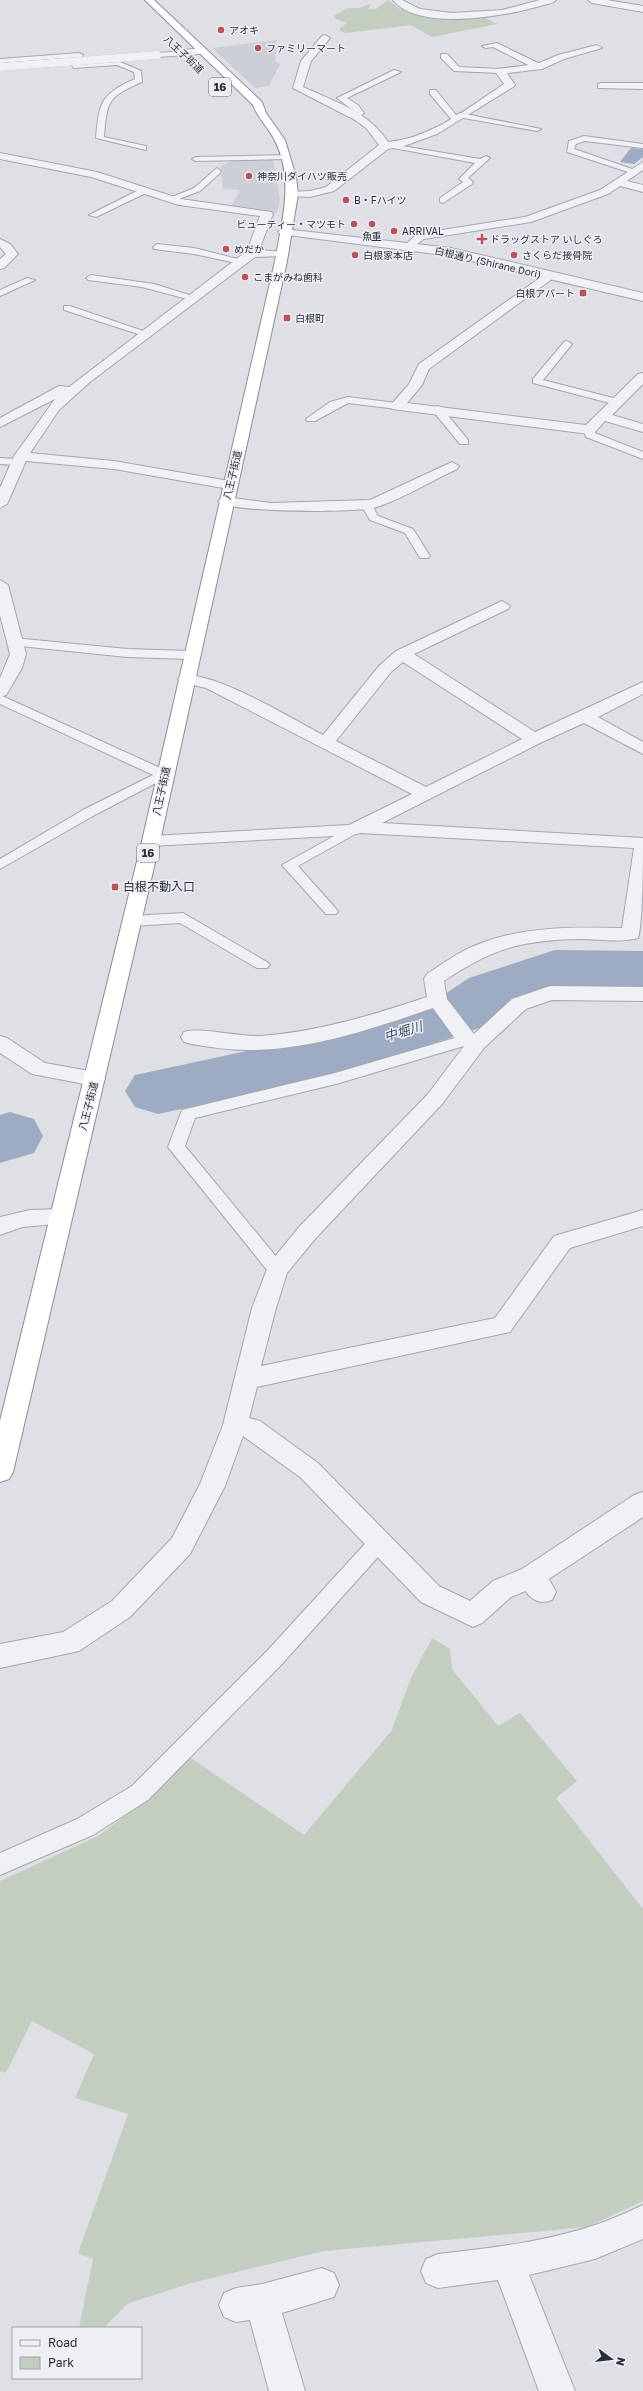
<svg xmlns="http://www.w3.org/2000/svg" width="643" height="2391" viewBox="0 0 643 2391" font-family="'Golos Text','Noto Sans JP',sans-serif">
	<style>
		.built { fill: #cccfd6 }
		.green { fill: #c3cec0 }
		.water { fill: #9dacc2 }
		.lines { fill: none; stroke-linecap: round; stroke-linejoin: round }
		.river { fill: #9dacc2; fill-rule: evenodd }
		.service-casing { stroke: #a4a7af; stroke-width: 2 }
		.pedestrian-casing { stroke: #a4a7af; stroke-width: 2 }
		.minor-casing { stroke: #a4a7af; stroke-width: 2 }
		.tertiary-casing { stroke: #a4a7af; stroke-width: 2 }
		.trunk-casing { stroke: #878e9a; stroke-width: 2 }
		.service { fill: #f0f1f4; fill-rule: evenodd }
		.pedestrian { fill: #f0f1f4; fill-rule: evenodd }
		.minor { fill: #f0f1f4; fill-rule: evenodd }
		.tertiary { fill: #f0f1f4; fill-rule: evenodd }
		.trunk { fill: #fff; fill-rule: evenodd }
		.service-bridge-casing { stroke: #a4a7af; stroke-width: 8; stroke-linecap: butt }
		.service-bridge { stroke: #f0f1f4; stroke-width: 8 }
		.poi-dot { fill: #bd515b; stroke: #edeff3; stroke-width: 1.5 }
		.labels { text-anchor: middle; stroke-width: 3; stroke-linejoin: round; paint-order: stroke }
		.far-poi-label { font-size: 10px; fill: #292e3a; stroke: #edeff3; text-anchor: start }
		.far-street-label { font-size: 10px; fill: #292e3a; stroke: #edeff3 }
		.shield { fill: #edeff3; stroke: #646872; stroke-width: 1 }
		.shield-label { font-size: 11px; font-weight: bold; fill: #292e3a }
		.poi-label { font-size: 12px; fill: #292e3a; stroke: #edeff3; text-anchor: start }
		.water-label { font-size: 13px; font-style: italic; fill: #384b69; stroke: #edeff3 }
	</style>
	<rect width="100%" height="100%" fill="#dee0e6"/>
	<path class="built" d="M 277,40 L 275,62 L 280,64 L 269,86 L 255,88 L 212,48 Z
		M 273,159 L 280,199 L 277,213 L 231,207 L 240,190 L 223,189 L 221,166 L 232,161 Z"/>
	<path class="green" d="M 388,0 L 400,9 L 409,11 L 484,17 L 497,24 L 432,37 L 411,25 L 346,33 L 340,31 L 340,28 L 347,23 L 336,19 L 334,16 L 348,8 L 359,8 L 371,4 L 368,9 L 376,9 Z
		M 432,1638 L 450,1649 L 452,1669 L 498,1726 L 520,1713 L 577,1781 L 556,1798 L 643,1909 L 643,2201 L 587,2227 L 324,2251 L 191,2283 L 127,2304 L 104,2328 L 79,2328 L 93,2259 L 78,2253 L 128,2114 L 75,2098 L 94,2054 L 32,2021 L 6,2073 L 0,2071 L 0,1881 L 98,1836 L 145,1801 L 188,1756 L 304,1835 L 392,1730 L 410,1680 Z"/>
	<path class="water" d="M 631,148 L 643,149 L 643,157 L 634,164 L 620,162 Z"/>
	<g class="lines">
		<path class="river" d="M 555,950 L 643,951 L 643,991 L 560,990 L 513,1006 L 486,1026 L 410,1051 L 284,1087 L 158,1114 L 135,1107 L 125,1091 L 135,1075 L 284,1043 L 368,1020 L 442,996 L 469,978 Z
			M 10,1112 L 34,1119 L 43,1136 L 34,1153 L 0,1163 L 0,1115 Z"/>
		<g class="service-casing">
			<path id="service" d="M 497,43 L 542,65 L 543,67 L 536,69 L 493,47 L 486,48 L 482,46 Z
				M 184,51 L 187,51 L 187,55 L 157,57 L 153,55 L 157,53 Z
				M 79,53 L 83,55 L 82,57 L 73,58 L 76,64 L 118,61 L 141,71 L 142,82 C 108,97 107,100 104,137 L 146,146 L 146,150 L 96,138 C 99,102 101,94 135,79 L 134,72 L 117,65 L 74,68 L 66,58 L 0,63 L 0,59 Z
				M 441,54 L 447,54 L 459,67 L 500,69 L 504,71 L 500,73 L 454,71 L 441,58 Z
				M 394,70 L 401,72 L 347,98 L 358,105 L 364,113 L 358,118 L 352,118 L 351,116 L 355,112 L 337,98 Z
				M 430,90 L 436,90 L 456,115 L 460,113 L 541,129 L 537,131 L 458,117 L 458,120 L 452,120 L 430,94 Z
				M 584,136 L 643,144 L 643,148 L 585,141 L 576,144 L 574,149 L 638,171 L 631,173 L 567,152 L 569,141 Z
				M 390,144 L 480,159 L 486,156 L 490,158 L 468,178 L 473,182 L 472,184 L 443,203 L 440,202 L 440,198 L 463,182 L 459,179 L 475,163 L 393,148 L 389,146 Z
				M 289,155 L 290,157 L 286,159 L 196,161 L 192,159 L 196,157 Z
				M 217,168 L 221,171 L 220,173 L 200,191 L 171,202 L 167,199 L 194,188 Z
				M 145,187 L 149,190 L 148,192 L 96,217 L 89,215 Z
				M 157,244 L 194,248 L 246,261 L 241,264 L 194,254 L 154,249 L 153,247 Z
				M 91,275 L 154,284 L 196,297 L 191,300 L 142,287 L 88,280 L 86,278 Z
				M 27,278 L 35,280 L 0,296 L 0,290 Z
				M 64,306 L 70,306 L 149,333 L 141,335 L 64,310 Z
				M 567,341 L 572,344 L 543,380 L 621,400 L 621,404 L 617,405 L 533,383 L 533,379 L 564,342 Z
				M 348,397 L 397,403 L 402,406 L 397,409 L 348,403 L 315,421 L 307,421 L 306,419 L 330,402 Z
				M 437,406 L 441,407 L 468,440 L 468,444 L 460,444 L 433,411 L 432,409 Z
				M 589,427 L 593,428 L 595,433 L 643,452 L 643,459 L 586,437 L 584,430 Z
				M 0,458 L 18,459 L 23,462 L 18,465 L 0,464 Z
				M 367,502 L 371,503 L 378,516 L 413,529 L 430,556 L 428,558 L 420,558 L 405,533 L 370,520 L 361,505 Z
				M 14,638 L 127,649 L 191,651 L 197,655 L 191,659 L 127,657 L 10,645 L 8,642 Z
				M 0,695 L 169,772 L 171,775 L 93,816 L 0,869 L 0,859 L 83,810 L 153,775 L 0,704 Z
				M 352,826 L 357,827 L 359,830 L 357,833 L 298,866 L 338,911 L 336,914 L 326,914 L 282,865 Z
				M 183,913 L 267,962 L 270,965 L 267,968 L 257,968 L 180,923 L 132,926 L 125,921 L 132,916 Z
				M 458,1037 L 464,1038 L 466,1042 L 464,1046 L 336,1084 L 195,1118 L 185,1146 L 283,1265 L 286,1270 L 283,1275 L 277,1277 L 271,1275 L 168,1147 L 182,1110 L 335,1073 Z
				M 379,1533 L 386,1536 L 389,1542 L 386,1548 L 282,1664 L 148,1800 L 93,1835 L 0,1875 L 0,1853 L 77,1819 L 132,1786 L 268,1650 L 372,1536 Z"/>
		</g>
		<g class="pedestrian-casing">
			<path id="pedestrian" d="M 531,1566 C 544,1570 550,1580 556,1592 L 552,1600 C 534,1607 525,1593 518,1577 L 522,1569 Z"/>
		</g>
		<g class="minor-casing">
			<path id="minor" d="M 393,0 L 402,0 L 420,9 L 452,13 L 502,10 L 540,0 L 556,0 C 553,4 545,4 540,6 C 506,16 418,32 393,0 Z
				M 588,0 L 607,0 L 643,6 L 643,12 L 592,3 Z
				M 325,35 L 330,38 L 311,61 L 303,87 C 334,101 369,112 388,142 C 432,138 469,107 504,84 L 495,71 L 497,69 L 537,64 L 558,55 L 597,45 L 602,48 L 564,59 L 542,69 L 507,73 L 515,85 L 513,87 L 437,134 L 404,146 L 388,149 L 334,191 L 310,197 L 288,196 L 288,192 L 310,191 L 326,187 L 379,145 L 366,128 L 355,120 L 293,88 L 301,61 L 322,36 Z
				M 202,48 L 205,49 L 205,53 L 184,56 L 179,53 L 184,50 Z
				M 601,83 L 643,83 L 643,89 L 598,88 L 598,84 Z
				M 0,153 L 97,172 L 181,199 L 271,212 L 273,214 L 259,250 L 285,252 L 287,254 L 285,256 L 255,257 L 90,382 L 59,410 L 30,453 L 114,461 L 229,481 L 236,485 L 234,488 L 229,489 L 114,469 L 26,461 L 7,504 L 0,508 L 0,488 L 14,456 L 55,399 L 0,427 L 0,418 L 59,386 L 69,387 L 247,251 L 260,216 L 179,205 L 91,177 L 0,159 Z
				M 643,162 L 643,170 L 627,181 L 643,185 L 643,192 L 620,186 L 608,194 L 531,222 L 424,239 L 410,249 L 404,246 L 417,234 L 525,217 L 600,190 Z
				M 0,239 L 10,244 L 18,254 L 4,268 L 0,269 L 0,259 L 6,254 L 0,247 Z
				M 548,272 L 554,276 L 552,279 L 429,369 L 422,385 L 407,403 L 586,425 L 638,374 L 643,373 L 643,384 L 612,415 L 643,424 L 643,432 L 605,421 L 594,433 L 589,434 L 392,409 L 390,406 L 409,384 L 419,364 Z
				M 452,462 L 459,466 L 457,469 C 431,481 404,498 377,507 C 360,513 226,513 218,501 L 225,497 L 271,503 L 370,500 Z
				M 0,580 L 8,585 L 26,654 L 22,668 L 8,692 L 6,695 L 0,697 L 0,678 L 10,654 L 0,615 Z
				M 502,601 L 510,606 L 508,609 L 414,654 L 535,732 L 643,682 L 643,694 L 598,717 L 643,742 L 643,754 L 584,723 L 540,743 L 382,823 L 643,838 C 643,859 643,923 638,938 C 620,943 598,939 579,939 C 522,940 491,949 444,981 L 447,999 L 474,1034 L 512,999 L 544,988 L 551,986 L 643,987 L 643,1001 L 552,1000 L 526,1009 L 484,1048 L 442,1104 L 315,1239 L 287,1273 L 276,1308 L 261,1366 L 495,1318 L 554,1236 L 643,1210 L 643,1226 L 570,1248 L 510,1332 L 257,1387 L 249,1418 L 260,1421 L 318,1463 L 439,1586 L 470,1601 L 493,1581 L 522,1569 L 634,1495 L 643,1492 L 643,1517 L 540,1585 L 511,1597 L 482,1623 L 473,1627 L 421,1602 L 300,1477 L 243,1436 L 225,1486 L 190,1554 L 130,1617 L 79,1651 L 0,1668 L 0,1644 L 63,1632 L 112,1601 L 172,1538 L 200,1484 L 223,1425 L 252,1308 L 269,1264 L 299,1227 L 428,1094 L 464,1046 L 459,1044 L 433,1008 C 375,1028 311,1050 249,1050 C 229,1050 210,1047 191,1044 L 184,1042 L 181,1037 L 184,1032 C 201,1027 238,1037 260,1036 C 317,1032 373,1015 427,997 L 424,979 L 427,974 C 442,964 457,953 474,946 C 521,926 572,927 622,928 L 634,848 L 361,833 L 352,835 L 151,846 L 145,845 L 142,841 L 145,837 L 151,836 L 349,825 L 412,794 L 206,688 L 180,682 L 178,679 L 180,676 C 210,668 294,720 323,735 L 379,666 L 396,651 ZM 403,662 L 522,739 L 426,787 L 336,741 L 391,672 Z
				M 0,1036 L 7,1038 L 45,1063 L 95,1072 L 102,1074 L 105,1079 L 102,1084 L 95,1086 L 32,1074 L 0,1053 Z
				M 60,1209 L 68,1211 L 71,1217 L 68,1223 L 22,1227 L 0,1235 L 0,1217 L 30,1210 Z
				M 643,2205 L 643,2239 L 595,2259 L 529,2275 L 575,2391 L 539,2391 L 498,2280 L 438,2288 L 426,2283 L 421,2271 L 426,2259 L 438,2254 C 491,2248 544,2242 595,2225 C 611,2220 627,2212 643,2205 Z
				M 322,2268 L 334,2273 L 339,2285 L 334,2297 L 282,2313 L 305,2391 L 269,2391 L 250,2320 L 236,2322 L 224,2317 L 219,2305 L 224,2293 L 236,2288 L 262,2284 Z"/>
		</g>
		<g class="tertiary-casing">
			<path id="tertiary" d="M 284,229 L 451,248 L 643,293 L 643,301 L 451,256 L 280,234 L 278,232 L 280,230 Z"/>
		</g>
		<g class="trunk-casing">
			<path id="trunk" d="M 145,0 L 154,0 L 262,102 L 266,113 L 285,140 L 296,177 L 298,194 L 287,261 L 160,841 L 13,1472 L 9,1479 L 0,1482 L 0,1421 L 142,841 L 275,261 C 282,221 295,177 274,139 C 268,127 258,118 253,105 Z"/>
		</g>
		<use href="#service" class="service"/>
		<use href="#pedestrian" class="pedestrian"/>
		<use href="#minor" class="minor"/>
		<use href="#tertiary" class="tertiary"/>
		<use href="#trunk" class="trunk"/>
		<g class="service-bridge-casing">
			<path id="service-bridge" d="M 0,67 L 157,55"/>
		</g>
		<use href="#service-bridge" class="service-bridge"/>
	</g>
	<g class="poi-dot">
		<circle cx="221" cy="30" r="4"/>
		<circle cx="258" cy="48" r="4"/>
		<circle cx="249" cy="176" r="4"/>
		<circle cx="346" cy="200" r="4"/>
		<circle cx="354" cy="224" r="4"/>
		<circle cx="372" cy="224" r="4"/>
		<circle cx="394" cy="231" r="4"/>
		<path d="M480 233h4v4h4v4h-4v4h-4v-4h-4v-4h4z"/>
		<circle cx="226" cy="249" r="4"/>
		<circle cx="355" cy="255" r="4"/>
		<circle cx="514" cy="255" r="4"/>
		<circle cx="245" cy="277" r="4"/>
		<rect x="579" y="289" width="8" height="8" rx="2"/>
		<rect x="283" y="314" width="8" height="8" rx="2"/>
		<rect x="111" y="883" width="8" height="8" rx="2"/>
	</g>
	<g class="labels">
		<g class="far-poi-label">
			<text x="229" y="34">アオキ</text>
			<text x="266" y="52">ファミリーマート</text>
			<text x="257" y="180">神奈川ダイハツ販売</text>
			<text x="354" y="204">B・Fハイツ</text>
			<text x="346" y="228" text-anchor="end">ビューティー・マツモト</text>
			<text x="402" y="235">ARRIVAL</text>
			<text x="372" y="240" text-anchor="middle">魚重</text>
			<text x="490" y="243">ドラッグストア いしぐろ</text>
			<text x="234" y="253">めだか</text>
			<text x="363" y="259">白根家本店</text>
			<text x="522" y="259">さくらだ接骨院</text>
			<text x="253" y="281">こまがみね歯科</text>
			<text x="575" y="297" text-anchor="end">白根アパート</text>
			<text x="295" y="322">白根町</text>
		</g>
		<g class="far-street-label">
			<text transform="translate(184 54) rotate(43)" y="4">八王子街道</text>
			<text transform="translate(488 262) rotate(13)" y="4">白根通り (Shirane Dori)</text>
			<text transform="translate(232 475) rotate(-77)" y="4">八王子街道</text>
			<text transform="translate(161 791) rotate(-78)" y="4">八王子街道</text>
			<text transform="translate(88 1106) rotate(-76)" y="4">八王子街道</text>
		</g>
		<g class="shield">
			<rect x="209" y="78" width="22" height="18" rx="3"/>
			<rect x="137" y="844" width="22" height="18" rx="3"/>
		</g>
		<g class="shield-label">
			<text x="220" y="91">16</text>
			<text x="148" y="857">16</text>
		</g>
		<g class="poi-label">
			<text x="123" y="891">白根不動入口</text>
		</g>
		<g class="water-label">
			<text transform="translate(403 1031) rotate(-17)" y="5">中堀川</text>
		</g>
	</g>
	<rect x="12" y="2327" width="130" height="52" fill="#edeff3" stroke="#9fa2a9"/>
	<rect x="20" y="2340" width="20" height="6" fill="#f0f1f4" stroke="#9fa2a9"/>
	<text x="48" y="2347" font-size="12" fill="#292e3a">Road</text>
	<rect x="20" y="2357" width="20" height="12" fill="#c3cec0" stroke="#9fa2a9"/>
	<text x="48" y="2367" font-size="12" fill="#292e3a">Park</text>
	<g transform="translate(611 2359) rotate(105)" stroke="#edeff3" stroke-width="3" paint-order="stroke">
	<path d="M0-3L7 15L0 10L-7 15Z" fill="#292e3a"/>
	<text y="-6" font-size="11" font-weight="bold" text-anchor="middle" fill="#292e3a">N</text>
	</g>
</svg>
